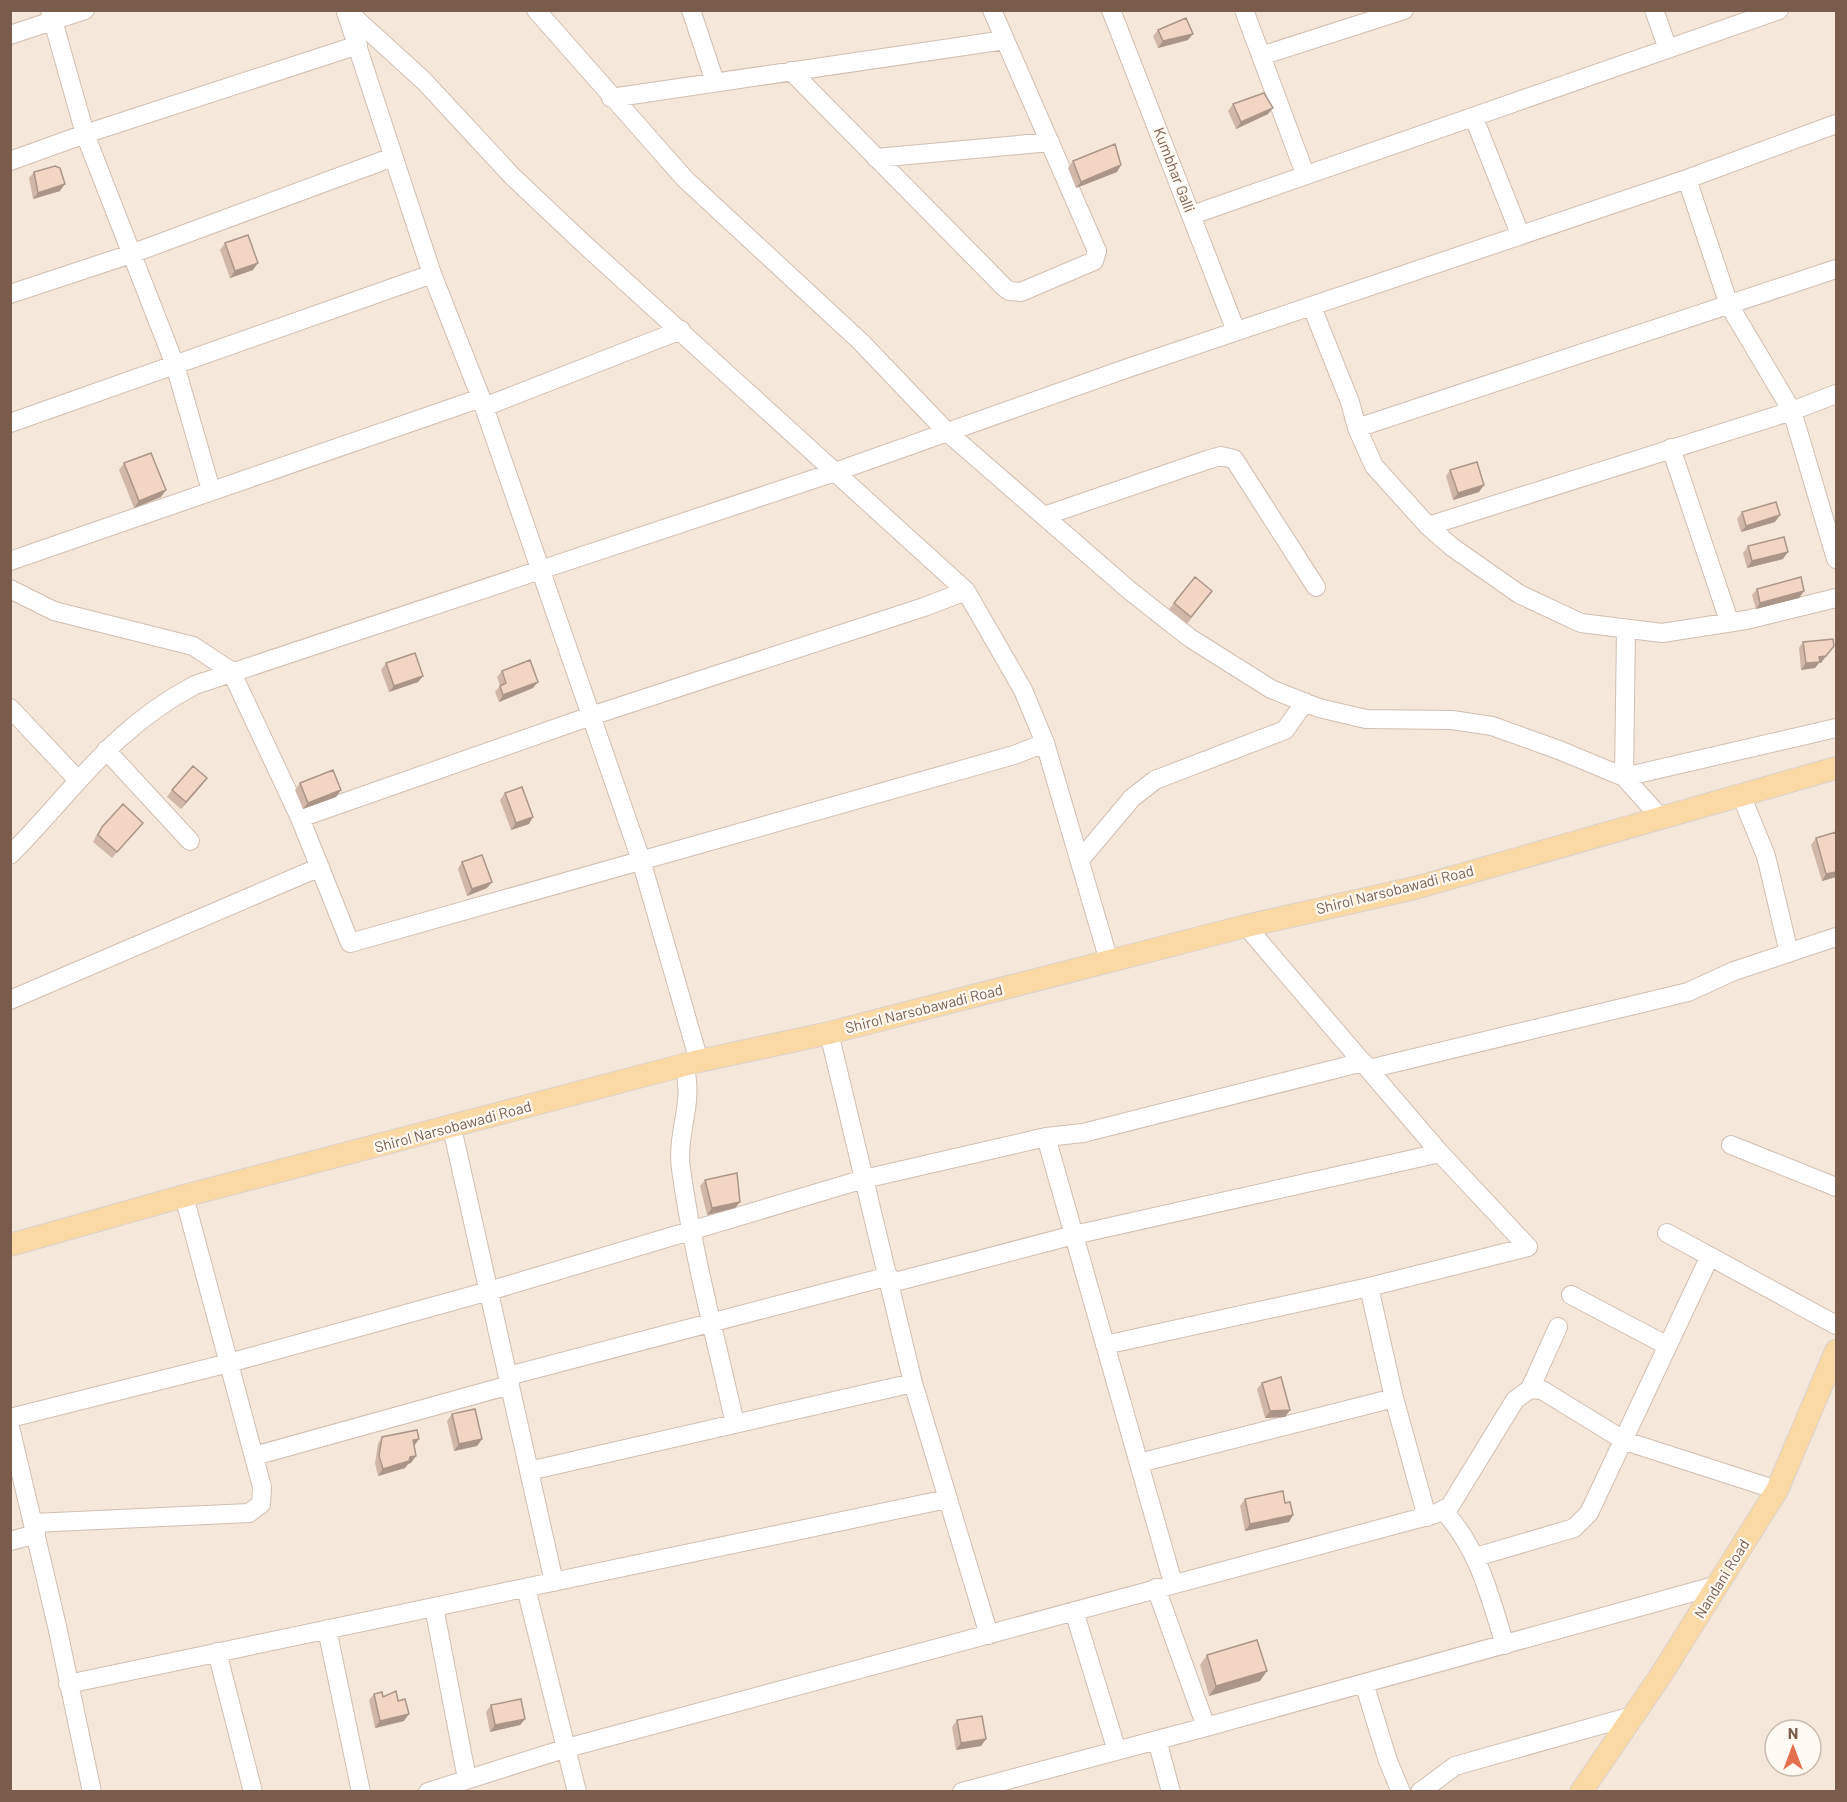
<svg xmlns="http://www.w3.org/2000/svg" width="1847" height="1802" viewBox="0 0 1847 1802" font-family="Barlow,sans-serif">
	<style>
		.residential { fill: #f5e8da; fill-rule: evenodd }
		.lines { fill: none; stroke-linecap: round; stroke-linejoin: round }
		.minor-casing { stroke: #d1beb0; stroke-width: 20 }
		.major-casing { stroke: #dad1cd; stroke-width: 24 }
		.minor { stroke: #fff; stroke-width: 18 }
		.major { stroke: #fbd9a5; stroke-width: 22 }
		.wall { fill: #d1b7a8 }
		.shaded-wall { fill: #aa9588 }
		.building { fill: #f3d5c3; stroke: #aa9588; stroke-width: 1.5 }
		.labels { text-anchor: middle; stroke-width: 4.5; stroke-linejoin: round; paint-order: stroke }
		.street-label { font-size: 15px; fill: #7a5c4d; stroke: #fffaf3 }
	</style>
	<rect width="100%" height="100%" fill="#fdf6ec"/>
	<path class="residential" d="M 11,11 L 1836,11 L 1836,1791 L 11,1792 ZM 1775,1730 L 1811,1730 L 1811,1766 L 1775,1766 Z"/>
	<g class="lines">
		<g class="minor-casing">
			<path id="minor" d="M 50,10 L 85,134 L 175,365 L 211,490
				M 346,10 L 424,81 L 512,176 L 584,244 L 966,591 L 1023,690 L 1045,743 L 1109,961
				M 536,10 L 685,179 L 861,342 L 946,431 L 1129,590 L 1190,638 L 1271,689 L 1319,708 L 1366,719 L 1452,720 L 1492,726 L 1559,750 L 1624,777 L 1661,818
				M 691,10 L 715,82
				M 1111,10 L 1236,331
				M 1244,10 L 1305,174
				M 1654,10 L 1668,49
				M 346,12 L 432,274 L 481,398 L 641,860 L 699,1061
				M 10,35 L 85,10
				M 1261,56 L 1404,10
				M 791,71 L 1004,287 L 1009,291 L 1021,292 L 1094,261 L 1097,251 L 992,10
				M 611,98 L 1005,40
				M 1474,118 L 1520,234
				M 876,158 L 1050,142
				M 10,161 L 85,134 L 358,45
				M 1687,179 L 1729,305 L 1792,411 L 1836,559
				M 1192,215 L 1779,10
				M 10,294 L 131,254 L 393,157
				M 1312,307 L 1350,402 L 1357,428 L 1374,466 L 1428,526 L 1452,547 L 1519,594 L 1581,623 L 1662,633 L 1746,620 L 1836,598
				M 484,407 L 681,330
				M 10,423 L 432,274
				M 1357,428 L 1836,269
				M 1671,448 L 1729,621
				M 1044,516 L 1207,460 L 1221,456 L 1234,459 L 1316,587
				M 1428,526 L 1792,411 L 1836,394
				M 10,561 L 481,398
				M 10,589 L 54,611 L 193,646 L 231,671 L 300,818 L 350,943 L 1014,755 L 1045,743
				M 1626,629 L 1624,777 L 1836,728
				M 10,708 L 77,779
				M 106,750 L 190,841
				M 1741,795 L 1766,856 L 1789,953
				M 300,818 L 591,716 L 924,607 L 966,591
				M 10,855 C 75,790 110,730 195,685 L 835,472 L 1128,368 L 1687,179 L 1836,124
				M 1080,860 L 1132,798 L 1155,780 L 1285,730 L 1305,702
				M 10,1000 L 320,867
				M 829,1033 L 913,1383 L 989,1635
				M 684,1065 C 695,1104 676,1131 681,1169 C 693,1255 716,1339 735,1424
				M 1369,1069 L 1688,992 L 1734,971 L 1836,937
				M 452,1128 L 554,1582
				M 1046,1137 L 1173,1583
				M 1731,1145 L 1836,1187
				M 1667,1233 L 1836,1325
				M 891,1283 L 1074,1235 L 1440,1153 L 1246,926
				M 1369,1287 L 1394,1398 L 1427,1517
				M 1571,1295 L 1666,1345
				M 1105,1345 L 1369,1287 L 1528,1247 L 1440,1153
				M 508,1376 L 889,1276
				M 1530,1389 L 1558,1327
				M 10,1418 L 229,1363 L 489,1291 L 864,1179 L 1046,1137 L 1083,1133 L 1363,1062
				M 10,1427 L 57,1626 L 92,1792
				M 254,1456 L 510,1385
				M 1139,1463 L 1394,1398
				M 529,1471 L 913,1383
				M 1444,1511 C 1480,1552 1489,1594 1505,1645
				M 33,1523 L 249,1513 L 261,1504 L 262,1487 L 184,1196
				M 10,1541 L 36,1534
				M 1476,1557 L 1574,1528 L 1589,1513 L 1709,1258
				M 526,1588 L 577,1792
				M 1156,1588 L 1206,1727
				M 434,1607 L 467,1779
				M 1074,1611 L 1117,1751
				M 327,1629 L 361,1792
				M 217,1652 L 253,1792
				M 1364,1683 L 1388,1761 L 1401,1792
				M 68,1684 L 947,1499
				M 1157,1740 L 1171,1792
				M 428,1792 L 567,1748 L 1435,1514 L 1450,1506 L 1515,1400 L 1530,1389 L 1542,1390 L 1625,1441 L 1777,1490
				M 962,1792 L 1206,1727 L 1718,1585
				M 1420,1792 L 1455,1766 L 1632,1716"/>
		</g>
		<g class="major-casing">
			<path id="major" d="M 10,1245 L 184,1196 L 699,1061 L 829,1033 L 1246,926 L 1415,888 L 1836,768
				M 1581,1792 L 1661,1675 L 1777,1490 L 1836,1351"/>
		</g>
		<use href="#minor" class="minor"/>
		<use href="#major" class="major"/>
	</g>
	<path class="wall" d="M 1158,30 L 1188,40 L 1158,48 L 1153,36 Z
		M 1233,104 L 1268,114 L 1236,129 L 1228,111 Z
		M 1073,161 L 1117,172 L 1076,188 L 1068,168 Z
		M 34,172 L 60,191 L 33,199 L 29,178 Z
		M 225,243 L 253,270 L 230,278 L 220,250 Z
		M 124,463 L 161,497 L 134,508 L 119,470 Z
		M 1450,470 L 1484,485 L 1479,492 L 1453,500 L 1446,476 Z
		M 1742,512 L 1775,522 L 1741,532 L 1737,519 Z
		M 1748,546 L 1783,559 L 1747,568 L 1743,553 Z
		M 1757,589 L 1804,591 L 1799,598 L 1756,609 L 1752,595 Z
		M 1212,591 L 1187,624 L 1169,609 L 1174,603 Z
		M 1803,642 L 1821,663 L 1819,663 L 1815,668 L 1801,670 L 1799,648 Z
		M 386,663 L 423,676 L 418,682 L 389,692 L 381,670 Z
		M 502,671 L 533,688 L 499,702 L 495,692 L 500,686 L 497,677 Z
		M 300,783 L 341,790 L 336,797 L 303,809 L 295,790 Z
		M 202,785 L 181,809 L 167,797 L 172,790 Z
		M 505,793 L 529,824 L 511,830 L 500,800 Z
		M 143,823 L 138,829 L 112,858 L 93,842 L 97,834 L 102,827 Z
		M 1836,832 L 1836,877 L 1822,881 L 1811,845 L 1816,838 Z
		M 462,862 L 487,888 L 467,896 L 458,869 Z
		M 705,1180 L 740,1202 L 735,1208 L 707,1215 L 700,1186 Z
		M 1262,1383 L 1290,1410 L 1285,1417 L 1265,1418 L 1257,1389 Z
		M 452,1414 L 482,1439 L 477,1446 L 454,1451 L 447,1421 Z
		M 382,1437 L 419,1439 L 414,1446 L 411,1463 L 408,1464 L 405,1468 L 378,1476 L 375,1463 L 378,1444 Z
		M 1245,1499 L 1285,1503 L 1293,1515 L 1289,1522 L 1245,1531 L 1240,1506 Z
		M 1207,1655 L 1260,1681 L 1209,1696 L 1200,1665 Z
		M 374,1694 L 383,1697 L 404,1721 L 375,1728 L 369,1700 Z
		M 491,1705 L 525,1719 L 520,1725 L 490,1732 L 486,1712 Z
		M 957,1720 L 986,1739 L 981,1746 L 956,1750 L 952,1727 Z"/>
	<path class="shaded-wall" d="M 1193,34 L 1188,40 L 1158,48 L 1163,41 Z
		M 1273,108 L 1268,114 L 1236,129 L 1241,122 Z
		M 1121,165 L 1117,172 L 1076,188 L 1081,182 Z
		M 65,184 L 60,191 L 33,199 L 38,193 Z
		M 258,263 L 253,270 L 230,278 L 235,271 Z
		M 1484,485 L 1479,492 L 1453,500 L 1458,493 Z
		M 166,490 L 161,497 L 134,508 L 139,501 Z
		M 1780,515 L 1775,522 L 1741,532 L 1746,526 Z
		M 1788,552 L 1783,559 L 1747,568 L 1752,561 Z
		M 1804,591 L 1799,598 L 1756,609 L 1760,603 Z
		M 1834,646 L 1821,663 L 1819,663 L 1815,668 L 1801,670 L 1806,663 L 1819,657 Z
		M 423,676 L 418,682 L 389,692 L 394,686 Z
		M 538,682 L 533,688 L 499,702 L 503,695 Z
		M 207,778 L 202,785 L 181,809 L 186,802 Z
		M 341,790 L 336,797 L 303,809 L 308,803 Z
		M 533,817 L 529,824 L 511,830 L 516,823 Z
		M 1836,872 L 1836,877 L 1822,881 L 1826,874 Z
		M 492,882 L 487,888 L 467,896 L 472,889 Z
		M 740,1202 L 735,1208 L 707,1215 L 712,1208 Z
		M 1290,1410 L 1285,1417 L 1265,1418 L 1270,1411 Z
		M 419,1439 L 414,1446 L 408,1447 L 413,1440 Z
		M 482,1439 L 477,1446 L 454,1451 L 459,1444 Z
		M 416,1456 L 411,1463 L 408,1464 L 405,1468 L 378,1476 L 383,1469 L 410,1457 Z
		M 1293,1515 L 1289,1522 L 1245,1531 L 1250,1524 Z
		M 1267,1671 L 1260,1681 L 1209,1696 L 1216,1686 Z
		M 409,1714 L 404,1721 L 375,1728 L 380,1721 Z
		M 525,1719 L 520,1725 L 490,1732 L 495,1725 Z
		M 986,1739 L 981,1746 L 956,1750 L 961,1743 Z"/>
	<path class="building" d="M 1186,18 L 1193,34 L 1163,41 L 1158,30 Z
		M 1264,93 L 1273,108 L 1241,122 L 1233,104 Z
		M 1115,144 L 1121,165 L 1081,182 L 1073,161 Z
		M 55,166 L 60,168 L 65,184 L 38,193 L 34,172 Z
		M 248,235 L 258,263 L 235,271 L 225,243 Z
		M 151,453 L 166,490 L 139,501 L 124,463 Z
		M 1477,462 L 1484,485 L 1458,493 L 1450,470 Z
		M 1776,502 L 1780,515 L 1746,526 L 1742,512 Z
		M 1784,537 L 1788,552 L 1752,561 L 1748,546 Z
		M 1195,577 L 1212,591 L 1191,617 L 1174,603 Z
		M 1801,577 L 1804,591 L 1760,603 L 1757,589 Z
		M 1833,639 L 1834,646 L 1826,656 L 1819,657 L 1820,662 L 1806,663 L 1803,642 Z
		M 415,653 L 423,676 L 394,686 L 386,663 Z
		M 530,660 L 538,682 L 503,695 L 500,686 L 506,683 L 502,671 Z
		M 193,766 L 207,778 L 186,802 L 172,790 Z
		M 333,770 L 341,790 L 308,803 L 300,783 Z
		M 522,787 L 533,817 L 516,823 L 505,793 Z
		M 123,804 L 143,823 L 117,852 L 98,835 L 102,827 Z
		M 1836,832 L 1836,872 L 1826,874 L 1816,838 Z
		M 482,855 L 492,882 L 472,889 L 462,862 Z
		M 737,1173 L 740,1202 L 712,1208 L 705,1180 Z
		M 1281,1377 L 1290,1410 L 1270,1411 L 1262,1383 Z
		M 475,1409 L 482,1439 L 459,1444 L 452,1414 Z
		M 417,1430 L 419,1439 L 413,1440 L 416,1456 L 410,1457 L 409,1461 L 383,1469 L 379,1456 L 382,1437 Z
		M 1283,1491 L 1285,1503 L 1290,1502 L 1293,1515 L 1250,1524 L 1245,1499 Z
		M 1257,1640 L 1267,1671 L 1216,1686 L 1207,1655 Z
		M 396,1691 L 398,1701 L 405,1699 L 409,1714 L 380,1721 L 374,1694 L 382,1692 L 383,1697 Z
		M 521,1699 L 525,1719 L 495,1725 L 491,1705 Z
		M 982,1716 L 986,1739 L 961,1743 L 957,1720 Z"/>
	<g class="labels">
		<g class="street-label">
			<text transform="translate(1174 170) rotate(69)" y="5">Kumbhar Galli</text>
			<text transform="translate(1395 890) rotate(-14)" y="5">Shirol Narsobawadi Road</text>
			<text transform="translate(924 1009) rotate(-14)" y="5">Shirol Narsobawadi Road</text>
			<text transform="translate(453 1127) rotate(-15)" y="5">Shirol Narsobawadi Road</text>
			<text transform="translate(1722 1579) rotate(-58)" y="5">Nandani Road</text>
		</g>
	</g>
	<rect width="1847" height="1802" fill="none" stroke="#7a5c4d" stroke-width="24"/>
	<g transform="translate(1793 1748)"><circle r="28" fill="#fffaf3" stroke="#cabbb1" stroke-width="1.5"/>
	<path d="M0-4.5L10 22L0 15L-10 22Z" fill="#e76f51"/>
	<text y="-9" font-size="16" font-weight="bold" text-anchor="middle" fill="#7a5c4d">N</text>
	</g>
</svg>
